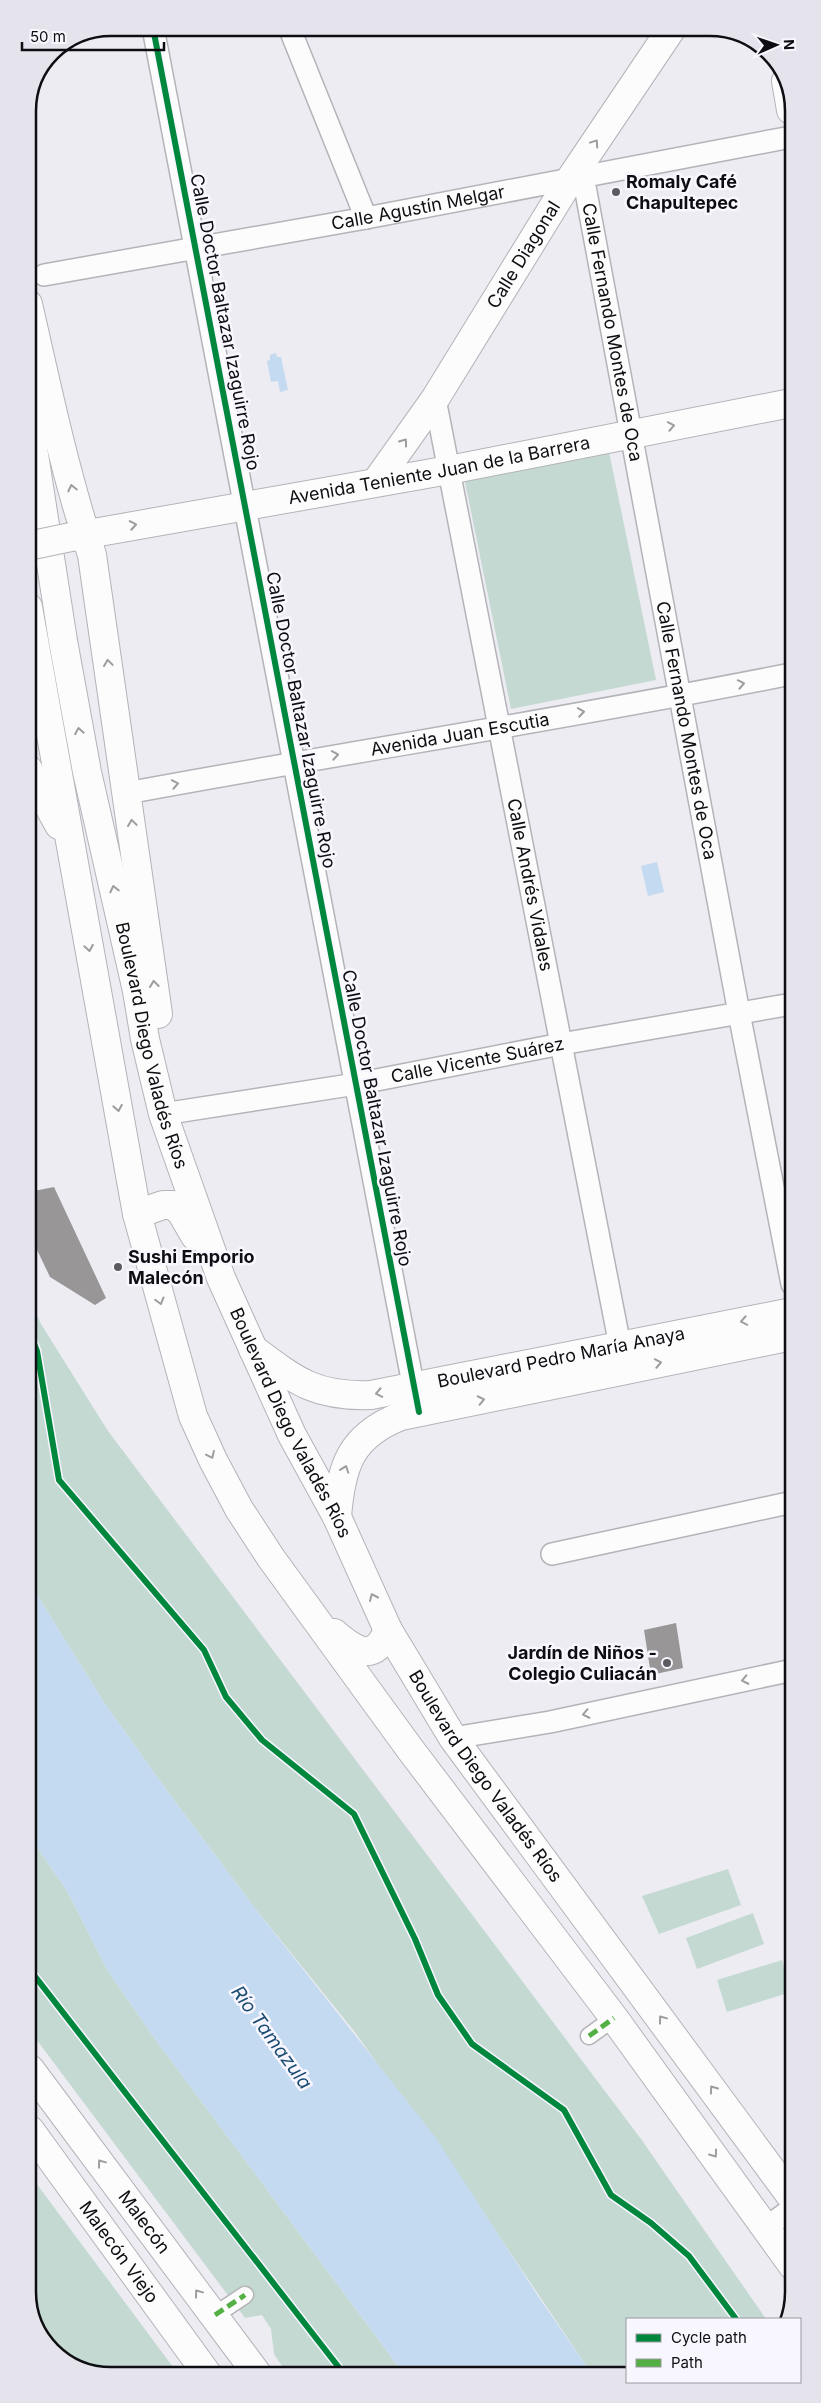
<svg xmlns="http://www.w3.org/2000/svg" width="821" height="2403" viewBox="0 0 821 2403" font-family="Inter,sans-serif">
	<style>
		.green { fill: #c4d9d2 }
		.water { fill: #c4daf1 }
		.building { fill: #989697 }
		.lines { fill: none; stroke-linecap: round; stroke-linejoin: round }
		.pedestrian-casing { stroke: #b4b3b8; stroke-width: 19 }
		.minor-casing { stroke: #b4b3b8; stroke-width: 24 }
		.tertiary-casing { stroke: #b4b3b8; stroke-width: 30 }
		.secondary-casing { stroke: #b4b3b8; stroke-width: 30 }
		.primary-casing { stroke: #b4b3b8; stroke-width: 30 }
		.pedestrian { stroke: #fcfcfd; stroke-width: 16 }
		.minor { stroke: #fcfcfd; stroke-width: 21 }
		.tertiary { stroke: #fcfcfd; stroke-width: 28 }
		.secondary { stroke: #fcfcfd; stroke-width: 28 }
		.primary { stroke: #fcfcfd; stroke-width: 28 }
		.secondary-bridge-casing { stroke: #b4b3b8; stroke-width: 30; stroke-linecap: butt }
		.secondary-bridge { stroke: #fcfcfd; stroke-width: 28 }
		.quiet { stroke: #54b044; stroke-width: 5; stroke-dasharray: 10 5; stroke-linecap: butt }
		.cycleway-casing { stroke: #f8f6ff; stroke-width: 9 }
		.cycleway { stroke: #00873e; stroke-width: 6 }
		.oneway { stroke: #9d9c9f }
		.poi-dot { fill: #5c5b60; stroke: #f8f6ff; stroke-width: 2 }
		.labels { text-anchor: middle; stroke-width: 5; stroke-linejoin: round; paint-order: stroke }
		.poi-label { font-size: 18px; font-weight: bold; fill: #0e0d11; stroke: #f8f6ff; text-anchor: start }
		.street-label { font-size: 18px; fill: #0e0d11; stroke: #f8f6ff }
		.water-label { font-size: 19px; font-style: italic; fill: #1a4c72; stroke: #f8f6ff }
		.rim { fill: none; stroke: #0e0d11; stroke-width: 2.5 }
	</style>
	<rect width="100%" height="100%" fill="#edecf2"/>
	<path class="green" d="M 607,442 L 656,680 L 511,709 L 463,472 Z
		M 29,1298 L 41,1324 L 108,1431 L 641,2139 L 766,2319 L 627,2319 L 627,2373 L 591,2373 L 483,2212 L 354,2031 L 254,1907 L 168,1792 L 105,1704 L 40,1600 L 29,1577 Z
		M 30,1837 L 67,1891 L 108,1971 L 155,2039 L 404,2374 L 288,2375 L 274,2354 L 271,2329 L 262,2315 L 245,2318 L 30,2031 Z
		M 728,1869 L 741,1905 L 659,1934 L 642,1896 Z
		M 753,1913 L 764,1944 L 697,1969 L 686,1938 Z
		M 782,1960 L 791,1992 L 727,2012 L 717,1980 Z
		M 30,2175 L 179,2375 L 105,2375 L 56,2355 L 30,2313 Z"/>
	<path class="water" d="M 276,353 L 277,357 L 281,357 L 288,390 L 280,392 L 278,381 L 271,382 L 267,361 L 270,360 L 270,355 Z
		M 657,862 L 664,892 L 648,896 L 641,866 Z
		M 29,1577 L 40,1600 L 105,1704 L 168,1792 L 254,1907 L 436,2138 L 538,2296 L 591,2373 L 404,2374 L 155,2039 L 108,1971 L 67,1891 L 30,1837 Z"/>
	<path class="building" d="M 54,1187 L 106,1298 L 95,1305 L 50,1277 L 29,1233 L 29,1192 Z
		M 676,1623 L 683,1668 L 651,1675 L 644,1630 Z"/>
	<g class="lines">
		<g class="pedestrian-casing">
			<path id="pedestrian" d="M 589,2036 L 614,2018
				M 215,2315 L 245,2295"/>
		</g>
		<g class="minor-casing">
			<g id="minor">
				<path d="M 291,32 L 366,218"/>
				<path d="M 154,33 L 416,1400"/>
				<path id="s1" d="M 583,176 L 739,1013 L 792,1284"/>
				<path id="s2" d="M 44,275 L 366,218 L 791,137"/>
				<path id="s3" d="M 435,399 L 623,1361"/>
				<path id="s4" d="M 127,793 C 348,752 571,718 791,674"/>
				<path id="s5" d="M 163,1114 L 356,1084 L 561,1044 L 792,1004"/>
				<path d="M 552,1554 L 793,1502"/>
				<path d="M 453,1738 L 550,1722 L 793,1670"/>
				<path d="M 767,2227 L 793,2208"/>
			</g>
		</g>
		<g class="tertiary-casing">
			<g id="tertiary">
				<path d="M 786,81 L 791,110"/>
				<path id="s6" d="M 376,482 L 435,399 L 571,178 L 672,28"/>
				<path id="s7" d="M 253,1349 C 296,1381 315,1397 371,1395 L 792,1312"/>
				<path d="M 337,1517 C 341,1466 350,1436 401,1416 L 792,1336"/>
			</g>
		</g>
		<g class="secondary-casing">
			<g id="secondary">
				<path d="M 28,304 C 47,388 65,473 92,555 L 158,1014"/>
				<path id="s8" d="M 28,416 L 63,641 L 87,772 L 137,991 L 145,1039 L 163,1114 L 221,1278 L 292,1435 L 337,1517 L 388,1630 L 453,1738 L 793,2199"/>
				<path id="s9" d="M 71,537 L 449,470 L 791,403"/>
				<path d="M 28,607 L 137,1214 L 193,1416 L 213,1460 L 239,1509 L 271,1558 L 410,1749 L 614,2018 L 793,2266"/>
				<path d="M 28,769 L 59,825"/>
				<path d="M 137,1214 L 163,1205 L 173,1205 L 181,1212 L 195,1236"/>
				<path d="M 334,1633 C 355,1651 374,1664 388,1630"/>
			</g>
		</g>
		<g class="primary-casing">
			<g id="primary">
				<path id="s10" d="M 30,2069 L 258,2375"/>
				<path id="s11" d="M 30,2130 L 208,2375"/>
			</g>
		</g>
		<use href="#pedestrian" class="pedestrian"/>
		<use href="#minor" class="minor"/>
		<use href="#tertiary" class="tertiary"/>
		<use href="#secondary" class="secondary"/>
		<use href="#primary" class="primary"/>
		<g class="secondary-bridge-casing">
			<path id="secondary-bridge" d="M 28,546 L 71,537"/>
		</g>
		<use href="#secondary-bridge" class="secondary-bridge"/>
		<path class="quiet" d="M 589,2036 L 614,2018
			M 215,2315 L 245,2295"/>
		<g class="cycleway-casing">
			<path id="cycleway" d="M 154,33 L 419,1412
				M 29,1331 L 37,1351 L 59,1480 L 204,1650 L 226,1697 L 262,1740 L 354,1814 L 415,1939 L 438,1995 L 472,2044 L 564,2110 L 611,2195 L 651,2223 L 689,2256 L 736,2319
				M 30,1970 L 344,2374"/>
		</g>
		<use href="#cycleway" class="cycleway"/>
	</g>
	<defs><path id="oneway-chevron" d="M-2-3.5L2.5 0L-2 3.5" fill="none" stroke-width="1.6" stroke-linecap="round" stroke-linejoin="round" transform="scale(1.25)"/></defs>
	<g class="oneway">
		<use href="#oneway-chevron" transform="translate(595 143) rotate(-56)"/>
		<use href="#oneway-chevron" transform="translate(671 426) rotate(-11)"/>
		<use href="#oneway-chevron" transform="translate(404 442) rotate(-54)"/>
		<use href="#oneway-chevron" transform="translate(72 488) rotate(-103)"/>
		<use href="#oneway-chevron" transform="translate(133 525) rotate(-10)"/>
		<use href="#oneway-chevron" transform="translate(108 663) rotate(-98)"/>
		<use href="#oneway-chevron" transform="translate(741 684) rotate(-11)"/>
		<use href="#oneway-chevron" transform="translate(581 712) rotate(-9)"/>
		<use href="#oneway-chevron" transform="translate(79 731) rotate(-100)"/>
		<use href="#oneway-chevron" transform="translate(335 755) rotate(-10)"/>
		<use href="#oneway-chevron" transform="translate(175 784) rotate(-11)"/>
		<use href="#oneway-chevron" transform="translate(132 823) rotate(-98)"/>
		<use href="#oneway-chevron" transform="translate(114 889) rotate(-103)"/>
		<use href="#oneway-chevron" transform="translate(89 948) rotate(80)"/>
		<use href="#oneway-chevron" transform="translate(154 984) rotate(-97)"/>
		<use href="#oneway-chevron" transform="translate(118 1108) rotate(80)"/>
		<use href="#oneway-chevron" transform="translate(160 1301) rotate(75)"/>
		<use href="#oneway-chevron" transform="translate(744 1321) rotate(169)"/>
		<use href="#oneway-chevron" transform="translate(658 1363) rotate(-11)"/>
		<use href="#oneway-chevron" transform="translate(379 1393) rotate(169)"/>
		<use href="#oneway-chevron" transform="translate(481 1400) rotate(-12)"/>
		<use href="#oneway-chevron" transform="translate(211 1455) rotate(65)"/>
		<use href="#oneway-chevron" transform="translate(345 1469) rotate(-71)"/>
		<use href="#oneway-chevron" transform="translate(373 1597) rotate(-114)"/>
		<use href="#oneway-chevron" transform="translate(745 1680) rotate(168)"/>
		<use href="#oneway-chevron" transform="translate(586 1714) rotate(168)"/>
		<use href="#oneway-chevron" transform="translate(662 2019) rotate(-127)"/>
		<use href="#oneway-chevron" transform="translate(713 2089) rotate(-126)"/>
		<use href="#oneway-chevron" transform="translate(714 2154) rotate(54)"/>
		<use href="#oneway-chevron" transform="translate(101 2163) rotate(-127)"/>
		<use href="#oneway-chevron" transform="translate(198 2293) rotate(-127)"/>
	</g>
	<g class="poi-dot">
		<circle cx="616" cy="192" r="5"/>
		<circle cx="118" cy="1267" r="5"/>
		<circle cx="667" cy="1663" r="5"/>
	</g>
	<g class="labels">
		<g class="poi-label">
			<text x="626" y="188">Romaly Café<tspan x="626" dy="21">Chapultepec</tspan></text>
			<text x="128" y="1263">Sushi Emporio<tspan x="128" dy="21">Malecón</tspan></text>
			<text x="657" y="1659" text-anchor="end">Jardín de Niños -<tspan x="657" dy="21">Colegio Culiacán</tspan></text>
		</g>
		<g class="street-label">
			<text dy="6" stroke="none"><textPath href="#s2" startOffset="380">Calle Agustín Melgar</textPath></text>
			<text dy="6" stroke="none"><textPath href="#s6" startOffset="271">Calle Diagonal</textPath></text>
			<text transform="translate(225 322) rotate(79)" y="6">Calle Doctor Baltazar Izaguirre Rojo</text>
			<text dy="6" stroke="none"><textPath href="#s1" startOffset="159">Calle Fernando Montes de Oca</textPath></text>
			<text dy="6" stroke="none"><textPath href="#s9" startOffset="374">Avenida Teniente Juan de la Barrera</textPath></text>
			<text transform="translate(301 720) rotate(79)" y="6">Calle Doctor Baltazar Izaguirre Rojo</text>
			<text dy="6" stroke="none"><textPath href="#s1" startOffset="564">Calle Fernando Montes de Oca</textPath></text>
			<text dy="6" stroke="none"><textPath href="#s4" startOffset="338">Avenida Juan Escutia</textPath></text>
			<text dy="6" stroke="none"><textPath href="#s3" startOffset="495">Calle Andrés Vidales</textPath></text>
			<text dy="6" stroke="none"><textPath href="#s8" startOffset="642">Boulevard Diego Valadés Ríos</textPath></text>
			<text dy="6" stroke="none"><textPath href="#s5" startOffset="319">Calle Vicente Suárez</textPath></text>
			<text transform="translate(377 1118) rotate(79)" y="6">Calle Doctor Baltazar Izaguirre Rojo</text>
			<text dy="6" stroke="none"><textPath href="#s7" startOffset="324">Boulevard Pedro María Anaya</textPath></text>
			<text dy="6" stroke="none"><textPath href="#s8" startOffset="1046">Boulevard Diego Valadés Ríos</textPath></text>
			<text dy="6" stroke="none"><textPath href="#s8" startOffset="1451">Boulevard Diego Valadés Ríos</textPath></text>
			<text dy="6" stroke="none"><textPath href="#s10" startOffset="191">Malecón</textPath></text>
			<text dy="6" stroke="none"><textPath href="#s11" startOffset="151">Malecón Viejo</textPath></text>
		</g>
		<g class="water-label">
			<text transform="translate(272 2037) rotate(54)" y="7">Río Tamazula</text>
		</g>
	</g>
	<path d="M0 0H821V2403H0ZM111 36H710A75 75 0 0 1 785 111V2292A75 75 0 0 1 710 2367H111A75 75 0 0 1 36 2292V111A75 75 0 0 1 111 36Z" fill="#e5e3ec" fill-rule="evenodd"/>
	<path class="rim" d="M111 36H710A75 75 0 0 1 785 111V2292A75 75 0 0 1 710 2367H111A75 75 0 0 1 36 2292V111A75 75 0 0 1 111 36Z"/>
	<rect x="626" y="2318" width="175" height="65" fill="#f8f6ff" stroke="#9a99a0"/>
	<rect x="636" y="2334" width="25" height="8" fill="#00873e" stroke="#9a99a0"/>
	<text x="671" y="2343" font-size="15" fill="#0e0d11">Cycle path</text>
	<rect x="636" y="2359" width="25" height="8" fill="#54b044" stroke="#9a99a0"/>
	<text x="671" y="2368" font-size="15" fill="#0e0d11">Path</text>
	<g transform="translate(776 45) rotate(88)" stroke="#f8f6ff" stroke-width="4" paint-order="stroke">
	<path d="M0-4L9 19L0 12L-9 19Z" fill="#0e0d11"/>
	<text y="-8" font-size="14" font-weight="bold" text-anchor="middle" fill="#0e0d11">N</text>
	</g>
	<path d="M22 42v8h142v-8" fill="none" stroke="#0e0d11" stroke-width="2.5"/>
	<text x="30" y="42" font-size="15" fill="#0e0d11" stroke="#f8f6ff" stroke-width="4" paint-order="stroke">50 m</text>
</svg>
